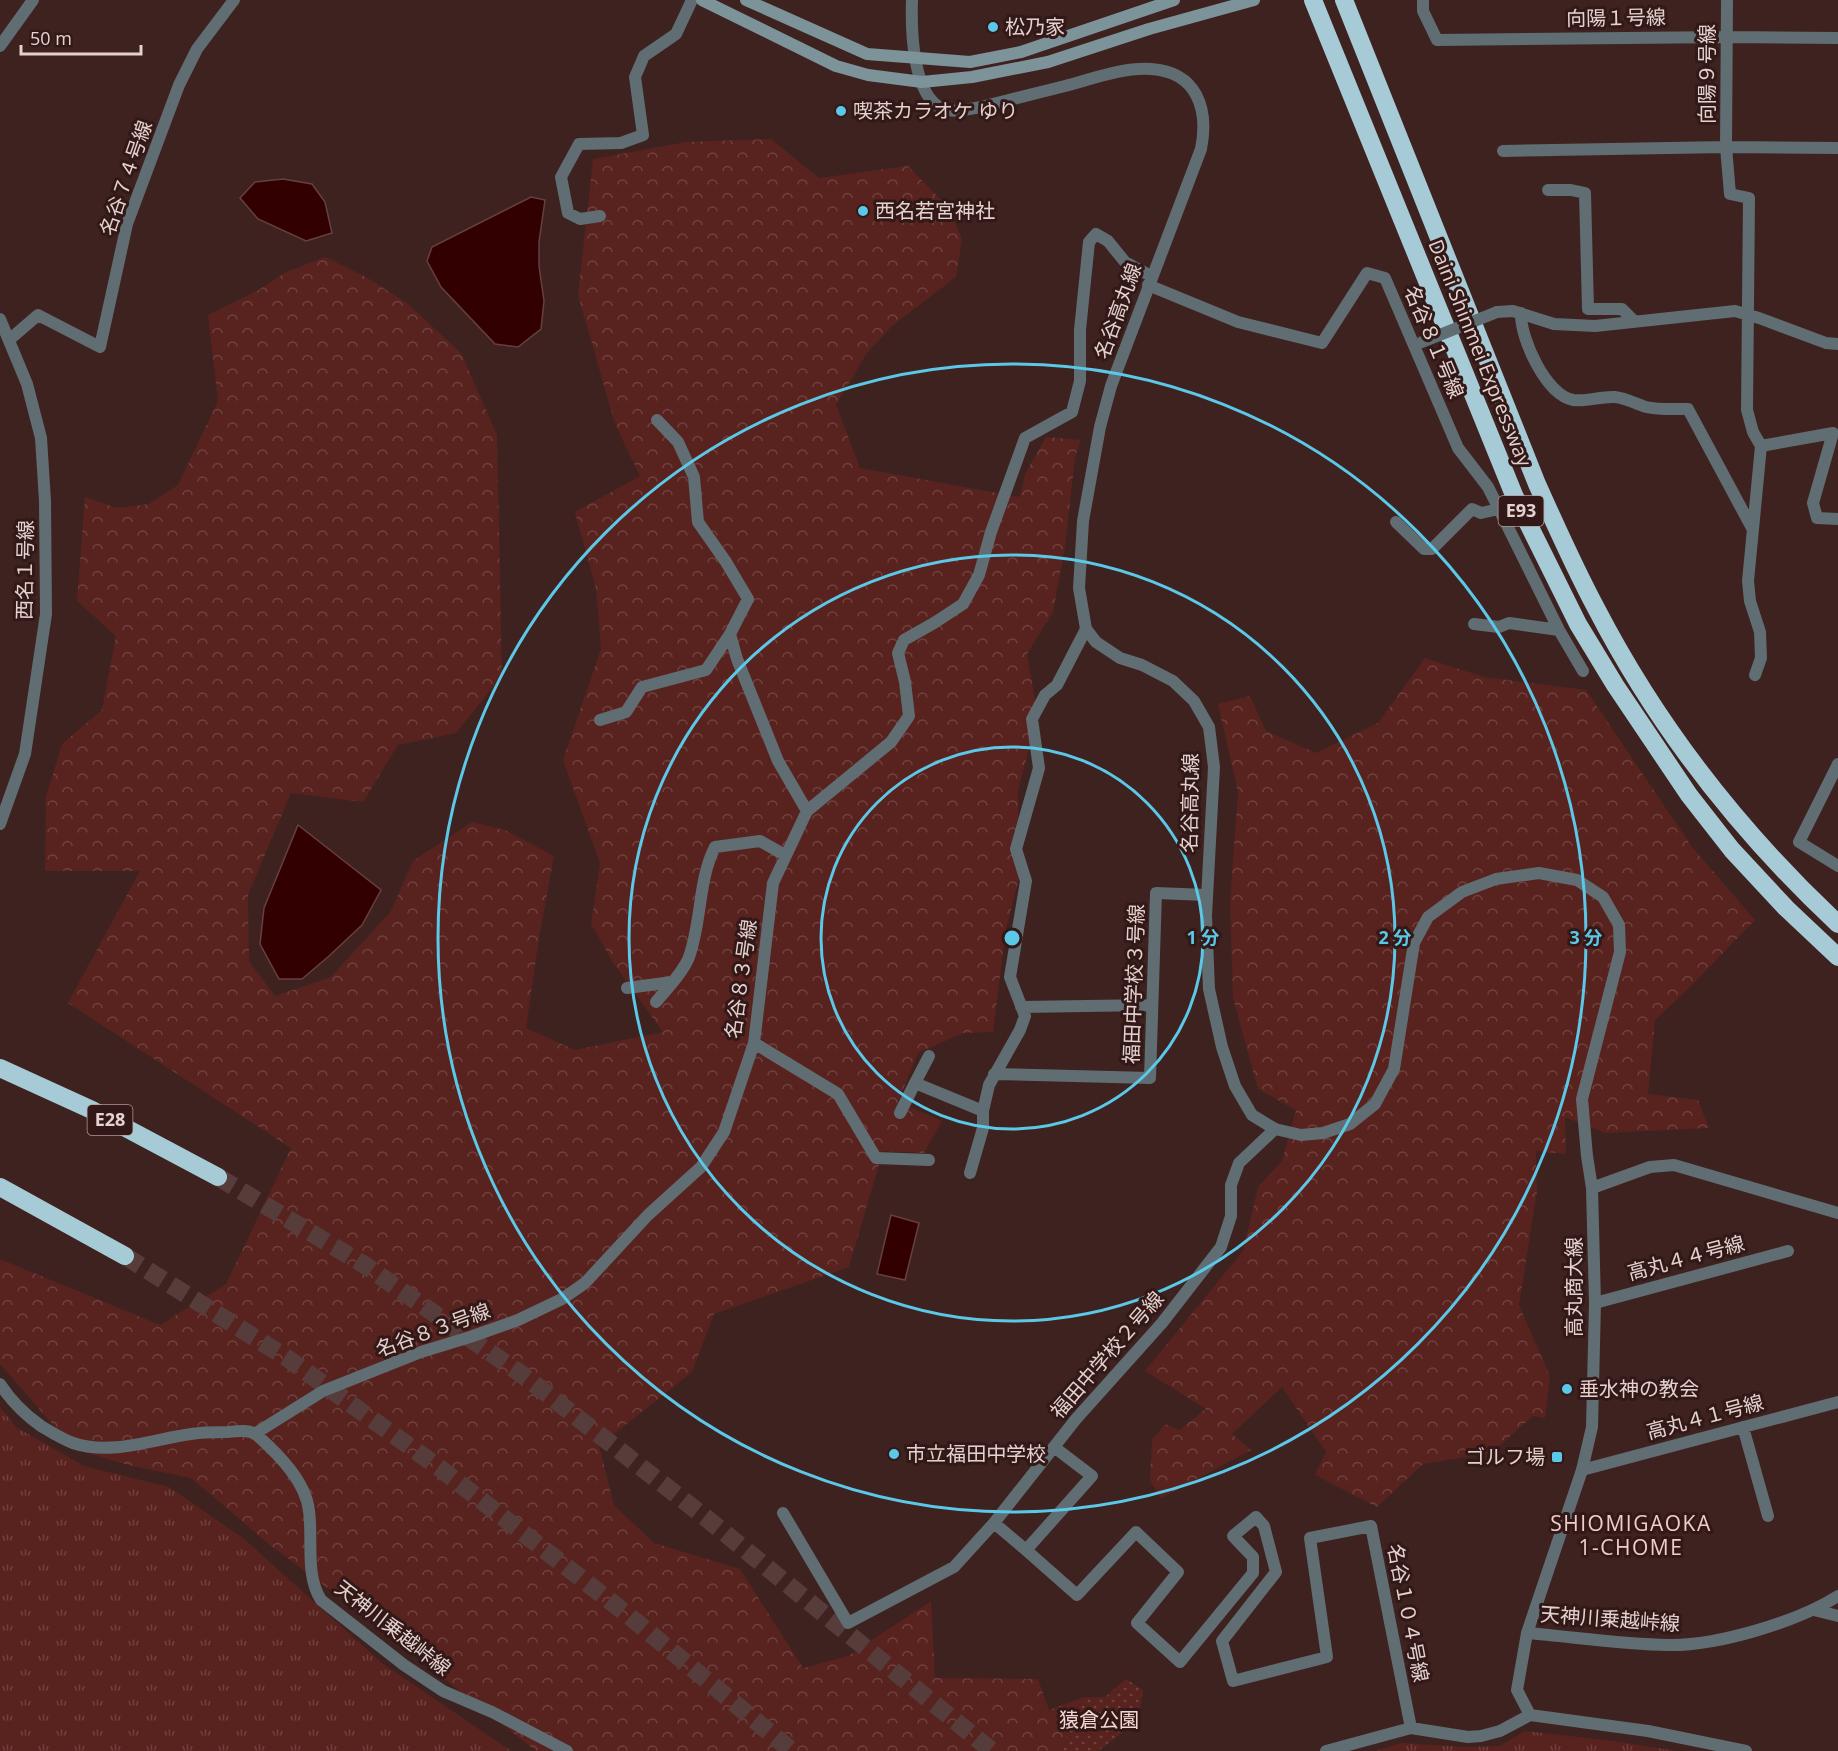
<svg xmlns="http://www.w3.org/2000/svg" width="1838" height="1751" viewBox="0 0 1838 1751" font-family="'Open Sans','Noto Sans JP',sans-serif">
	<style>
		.grass { fill: url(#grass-tufts) }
		.forest { fill: url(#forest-crowns) }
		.park { fill: url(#park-dots) }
		.water { fill: #330001; stroke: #683f3f; stroke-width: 1.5 }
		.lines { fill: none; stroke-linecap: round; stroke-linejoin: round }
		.motorway-tunnel { stroke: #563c3a; stroke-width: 18; stroke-dasharray: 18 9; stroke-linecap: butt }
		.minor { stroke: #606d72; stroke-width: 12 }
		.tertiary { stroke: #606d72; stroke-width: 12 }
		.secondary { stroke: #7d939a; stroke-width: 12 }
		.motorway { stroke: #a7cbd6; stroke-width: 18 }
		.minor-bridge { stroke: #606d72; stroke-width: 12 }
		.ring { fill: none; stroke: #5bc8e7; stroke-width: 3 }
		.poi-dot { fill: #5bc8e7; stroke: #321917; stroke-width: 2 }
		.labels { text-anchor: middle; stroke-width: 6; stroke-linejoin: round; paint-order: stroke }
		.shield { fill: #321917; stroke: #af9a98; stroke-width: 1.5 }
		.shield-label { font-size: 18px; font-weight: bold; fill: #e4d2d0 }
		.street-label { font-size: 20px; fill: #e4d2d0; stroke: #321917 }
		.poi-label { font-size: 20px; fill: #e4d2d0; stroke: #321917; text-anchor: start }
		.park-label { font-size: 20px; fill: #f0d7d5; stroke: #321917 }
		.neighbourhood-label { font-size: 21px; letter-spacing: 1.5px; fill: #f0cdc8; stroke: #321917 }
		.centre { fill: #5bc8e7; stroke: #321917; stroke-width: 3 }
		.ring-label { font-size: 18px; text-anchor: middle; font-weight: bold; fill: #5bc8e7; stroke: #321917; stroke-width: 6; stroke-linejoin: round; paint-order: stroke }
	</style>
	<defs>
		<pattern id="grass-tufts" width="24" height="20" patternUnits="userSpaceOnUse" patternTransform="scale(1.5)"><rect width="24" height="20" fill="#58221f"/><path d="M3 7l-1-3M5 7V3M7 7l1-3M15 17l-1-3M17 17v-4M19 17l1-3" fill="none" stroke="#70413e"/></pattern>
		<pattern id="forest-crowns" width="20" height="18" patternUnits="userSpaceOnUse" patternTransform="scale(1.5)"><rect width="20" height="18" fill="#58221f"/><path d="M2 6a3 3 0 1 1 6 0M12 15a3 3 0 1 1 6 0" fill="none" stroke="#70413e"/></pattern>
		<pattern id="park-dots" width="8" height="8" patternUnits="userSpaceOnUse" patternTransform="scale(1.5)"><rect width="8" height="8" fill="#58221f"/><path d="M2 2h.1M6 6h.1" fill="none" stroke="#70413e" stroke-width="1.8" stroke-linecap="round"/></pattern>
	</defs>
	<rect width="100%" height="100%" fill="#3d2220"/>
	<path class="grass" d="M 0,1407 L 16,1427 L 84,1466 L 169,1487 L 244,1539 L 382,1663 L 511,1751 L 0,1751 Z
		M 1525,1731 L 1614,1741 L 1676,1751 L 1375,1751 L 1402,1743 L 1466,1747 L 1500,1746 Z"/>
	<path class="forest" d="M 771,139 L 819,178 L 908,166 L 948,207 L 962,239 L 956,277 L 892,326 L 867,353 L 836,405 L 860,468 L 1020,497 L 1025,474 L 1046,437 L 1081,440 L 1075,457 L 1065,547 L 1053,612 L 1027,654 L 1038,717 L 1018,790 L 1019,878 L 1006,929 L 993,1032 L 963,1033 L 918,1053 L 898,1102 L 942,1121 L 924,1153 L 883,1151 L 849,1267 L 714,1314 L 692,1372 L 599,1446 L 614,1505 L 654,1543 L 740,1569 L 803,1668 L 848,1656 L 931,1601 L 935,1678 L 1038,1679 L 1049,1710 L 1084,1697 L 1067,1732 L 1063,1751 L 536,1751 L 341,1598 L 270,1545 L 191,1478 L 128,1465 L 74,1449 L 0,1364 L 0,1259 L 160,1325 L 226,1284 L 291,1148 L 68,1003 L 140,871 L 45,871 L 46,797 L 62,744 L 102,710 L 116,636 L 77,601 L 85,497 L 117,508 L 149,504 L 178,485 L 218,401 L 208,315 L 257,291 L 286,272 L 325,257 L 366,277 L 407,303 L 461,353 L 497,435 L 502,676 L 456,733 L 398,745 L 363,802 L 291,793 L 248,895 L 249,961 L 275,996 L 331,977 L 391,911 L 413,861 L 472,822 L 505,830 L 554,856 L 539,938 L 526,1028 L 575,1050 L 663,1032 L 614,964 L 591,924 L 600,863 L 563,760 L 601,649 L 596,589 L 575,512 L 640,476 L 615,424 L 578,295 L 593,159 L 686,142 Z
		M 1425,658 L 1484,677 L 1586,690 L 1692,847 L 1755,920 L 1688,989 L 1655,1020 L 1648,1094 L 1698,1100 L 1709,1128 L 1605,1133 L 1565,1117 L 1566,1154 L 1536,1151 L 1537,1191 L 1519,1305 L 1550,1376 L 1545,1418 L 1533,1416 L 1491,1453 L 1423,1464 L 1377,1507 L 1315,1475 L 1326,1452 L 1282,1387 L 1232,1434 L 1251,1450 L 1161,1498 L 1150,1481 L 1152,1440 L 1165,1424 L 1179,1430 L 1206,1409 L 1145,1371 L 1243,1251 L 1258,1187 L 1282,1161 L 1296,1110 L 1258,1089 L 1233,998 L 1230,901 L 1238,792 L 1218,704 L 1250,696 L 1266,731 L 1316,753 L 1378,723 Z"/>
	<path class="park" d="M 1126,1679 L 1143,1690 L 1140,1710 L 1123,1732 L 1098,1751 L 1063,1751 L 1067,1732 L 1084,1697 L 1105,1697 Z"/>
	<path class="water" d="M 283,179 L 312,184 L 325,202 L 332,233 L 306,241 L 258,219 L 240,198 L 255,182 Z
		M 531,197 L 545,200 L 539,242 L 539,266 L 544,301 L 541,329 L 518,347 L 495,344 L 441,287 L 427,261 L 432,247 Z
		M 298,825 L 381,890 L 362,925 L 329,956 L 302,979 L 279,979 L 260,944 L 264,908 Z
		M 891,1215 L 919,1223 L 905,1280 L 877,1274 Z"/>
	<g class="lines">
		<path class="motorway-tunnel" d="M 218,1177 L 363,1264 L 524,1376 L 705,1517 L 992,1751
			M 125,1256 L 287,1358 L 441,1469 L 628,1615 L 792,1751"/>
		<path class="minor" d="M 1423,0 L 1423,11 L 1437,40 L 1727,37 L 1838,38
			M 1727,0 L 1726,147 L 1730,194 L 1749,198 L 1747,410 L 1753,432 L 1761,446 L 1748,581 L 1750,601 L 1760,632 L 1761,658 L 1755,675
			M 1503,151 L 1726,147 L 1838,148
			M 1548,190 L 1571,190 L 1585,193 L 1588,309 L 1622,309 L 1635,322
			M 600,216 L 580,219 L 568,213 L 561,177 L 579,144 L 621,143 L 643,135 L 635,77 L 644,56 L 676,34 L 692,0
			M 1148,285 L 1238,322 L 1322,343 L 1367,273 L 1385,278 L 1458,448 L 1488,487 L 1559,630 L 1583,671
			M 1497,312 L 1513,311 L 1554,324 L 1595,326 L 1735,311 L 1759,318 L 1826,343 L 1838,344
			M 1521,313 C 1520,338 1546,395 1573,400 C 1587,402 1601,396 1615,397 C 1626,398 1636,404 1646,407 C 1659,410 1675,409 1688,409 L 1752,528
			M 9,340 L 38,315 L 100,347 L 127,224 L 179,85 L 197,49 L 234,0
			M 1761,446 L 1833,433 L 1813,503 L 1817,518 L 1838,519
			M 1396,522 L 1424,549 L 1432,549 L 1472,509 L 1481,513 L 1499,509
			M 1474,624 L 1499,627 L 1509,623 L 1559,630
			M 600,720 L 626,712 L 642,687 L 706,670 L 730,634
			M 1838,764 L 1799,842 L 1838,866
			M 807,811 L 891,742 L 909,716 L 905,682 L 898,653 L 904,640 L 934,623 L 963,604 L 979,575 L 991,532 L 1025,438 L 1072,412 L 1080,381 L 1080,330 L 1089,242 L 1096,234 L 1108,241 L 1125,262 L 1151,276
			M 627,988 L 672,982
			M 656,1002 C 666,990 684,971 689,957 C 702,921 698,880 715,847 L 760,841 L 785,855
			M 1021,1007 L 1152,1005
			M 754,1043 L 838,1094 L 876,1158 L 929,1160
			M 929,1056 L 915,1083 L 983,1111
			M 994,1074 L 1150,1078 L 1156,893 L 1207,895
			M 900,1113 L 915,1083
			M 970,1173 L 983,1128 L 983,1111 L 989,1085 L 1020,1030 L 1025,1016 L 1010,977 L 1026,881 L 1016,849 L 1039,768 L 1032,719 L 1045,695 L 1057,685 L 1086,629
			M 1595,1303 L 1788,1251
			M 0,1384 C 11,1401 24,1414 41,1426 C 51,1432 62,1439 73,1443 C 111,1456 154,1439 191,1434 C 203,1432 216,1432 228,1432 C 237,1431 251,1429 258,1436 C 279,1455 306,1482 309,1511 C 313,1540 305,1575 321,1600 L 404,1665 L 443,1691 L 492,1712 L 567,1751
			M 1743,1427 L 1768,1516
			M 256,1433 L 323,1391 L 421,1352 L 470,1337 L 518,1320 L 562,1299 L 585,1283 L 648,1215 L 701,1167 L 724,1132 L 754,1043 L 773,883 L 807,811 L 778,761 L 737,659 L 730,634 L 748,599 L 726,562 L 698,522 L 694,477 L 678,442 L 657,420
			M 1582,1470 L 1838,1402
			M 783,1513 L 848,1623 L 954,1567 L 994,1523 L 1076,1419 L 1162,1323 L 1221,1247 L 1231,1216 L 1231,1185 L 1239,1163 L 1275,1129
			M 994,1523 L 1026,1550 L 1092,1476 L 1054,1447
			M 1026,1550 L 1077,1595 L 1136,1532 L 1178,1572 L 1137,1623 L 1180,1662 L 1253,1573 L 1253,1557 L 1233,1536 L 1256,1517 L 1264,1526 L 1276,1572 L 1222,1641 L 1233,1681 L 1327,1657 L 1310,1538 L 1371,1526 L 1411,1728
			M 1814,1610 L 1838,1616
			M 1326,1751 L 1411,1728 L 1468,1737 L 1481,1736 L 1500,1731 L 1530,1715"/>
		<path class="tertiary" d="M 912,0 C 911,28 912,96 943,109 C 955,113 969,109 981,107 C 1009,100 1037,93 1065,86 C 1092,79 1123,67 1151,69 C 1197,72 1209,109 1201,149 L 1111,386 L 1100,427 L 1083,521 L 1079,588 L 1086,629 L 1096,642 L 1120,658 L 1142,665 L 1173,681 L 1194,701 L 1209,727 L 1214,767 L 1206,916 L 1209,989 L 1222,1047 L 1235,1086 L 1252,1115 L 1275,1129 L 1301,1135 L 1323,1133 L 1350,1124 L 1375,1104 L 1394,1069 L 1414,943 L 1428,917 L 1462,892 L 1496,879 L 1539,873 L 1577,880 L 1603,897 L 1619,925 L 1620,952 L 1582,1099 L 1587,1156 L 1592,1188 L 1595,1303 L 1592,1427 L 1582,1470 L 1527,1633 L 1517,1690 L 1530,1715 L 1648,1731 L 1746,1751
			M 0,46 L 33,0
			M 0,319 L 27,384 L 41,438 L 45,501 L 46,614 L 25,754 L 0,824
			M 1592,1188 L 1650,1167 L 1674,1165 L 1838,1213
			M 1527,1633 C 1574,1637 1622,1644 1668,1645 C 1717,1646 1797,1622 1838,1596"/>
		<path class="secondary" d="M 702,0 L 836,66 L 868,75 L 922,82 L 972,77 L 1048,62 L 1149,29 L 1254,0
			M 746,0 L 867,54 L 970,62 L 1021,52 L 1174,0"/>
		<path class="motorway" d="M 1313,0 L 1514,495 L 1578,624 L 1615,685 L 1689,795 L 1732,850 L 1786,908 L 1838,957
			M 1344,0 L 1537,484 C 1556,526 1574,567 1596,608 C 1657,726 1741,833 1838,924
			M 0,1068 L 92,1110 L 218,1177
			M 0,1187 L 125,1256"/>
		<path class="minor-bridge" d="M 1422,342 L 1497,312"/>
	</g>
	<g class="ring">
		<circle cx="1012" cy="938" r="191"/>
		<circle cx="1012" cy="938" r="383"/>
		<circle cx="1012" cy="938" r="574"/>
	</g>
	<g class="poi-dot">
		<circle cx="993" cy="27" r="6"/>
		<circle cx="841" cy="111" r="6"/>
		<circle cx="863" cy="211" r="6"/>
		<circle cx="1567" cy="1389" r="6"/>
		<circle cx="894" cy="1454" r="6"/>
		<rect x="1551" y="1451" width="12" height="12" rx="3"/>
	</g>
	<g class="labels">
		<g class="shield">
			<rect x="1498.5" y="496" width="45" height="30" rx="4.5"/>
			<rect x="87.5" y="1105" width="45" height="30" rx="4.5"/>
		</g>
		<g class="shield-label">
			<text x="1521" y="517">E93</text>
			<text x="110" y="1126">E28</text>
		</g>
		<g class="street-label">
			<text transform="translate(1616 18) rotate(-1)" y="7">向陽１号線</text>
			<text transform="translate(1707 74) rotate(-90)" y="7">向陽９号線</text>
			<text transform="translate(126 178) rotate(-71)" y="7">名谷７４号線</text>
			<text transform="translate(1118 311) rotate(-70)" y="7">名谷高丸線</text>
			<text transform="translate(1434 342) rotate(67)" y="7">名谷８１号線</text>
			<text transform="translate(1480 353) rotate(68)" y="7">Daini Shinmei Expressway</text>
			<text transform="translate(25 570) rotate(-89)" y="7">西名１号線</text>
			<text transform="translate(1190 803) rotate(-89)" y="7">名谷高丸線</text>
			<text transform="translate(741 979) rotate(-82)" y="7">名谷８３号線</text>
			<text transform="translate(1134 984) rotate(-88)" y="7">福田中学校３号線</text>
			<text transform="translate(1686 1258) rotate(-15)" y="7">高丸４４号線</text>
			<text transform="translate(1574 1287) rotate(-90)" y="7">高丸商大線</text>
			<text transform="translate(433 1330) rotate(-20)" y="7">名谷８３号線</text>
			<text transform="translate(1107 1355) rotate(-49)" y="7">福田中学校２号線</text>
			<text transform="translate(1705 1417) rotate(-15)" y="7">高丸４１号線</text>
			<text transform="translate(1408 1613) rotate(79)" y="7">名谷１０４号線</text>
			<text transform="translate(1610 1619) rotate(4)" y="7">天神川乗越峠線</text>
			<text transform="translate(393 1628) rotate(38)" y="7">天神川乗越峠線</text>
		</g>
		<g class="poi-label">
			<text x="1005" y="34">松乃家</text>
			<text x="853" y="118">喫茶カラオケ ゆり</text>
			<text x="875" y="218">西名若宮神社</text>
			<text x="1579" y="1396">垂水神の教会</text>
			<text x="906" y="1461">市立福田中学校</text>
			<text x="1545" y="1464" text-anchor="end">ゴルフ場</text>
		</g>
		<g class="park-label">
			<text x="1099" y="1727">猿倉公園</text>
		</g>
		<g class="neighbourhood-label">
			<text x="1631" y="1531">SHIOMIGAOKA<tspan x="1631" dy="24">1-CHOME</tspan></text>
		</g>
	</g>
	<circle cx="1012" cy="938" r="9" class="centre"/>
	<g class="ring-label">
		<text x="1203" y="944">1 分</text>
		<text x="1395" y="944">2 分</text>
		<text x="1586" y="944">3 分</text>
	</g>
	<path d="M21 45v9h120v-9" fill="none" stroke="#e4d2d0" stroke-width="3"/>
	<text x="30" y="45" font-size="18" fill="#e4d2d0" stroke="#321917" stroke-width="4.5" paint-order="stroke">50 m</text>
</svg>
